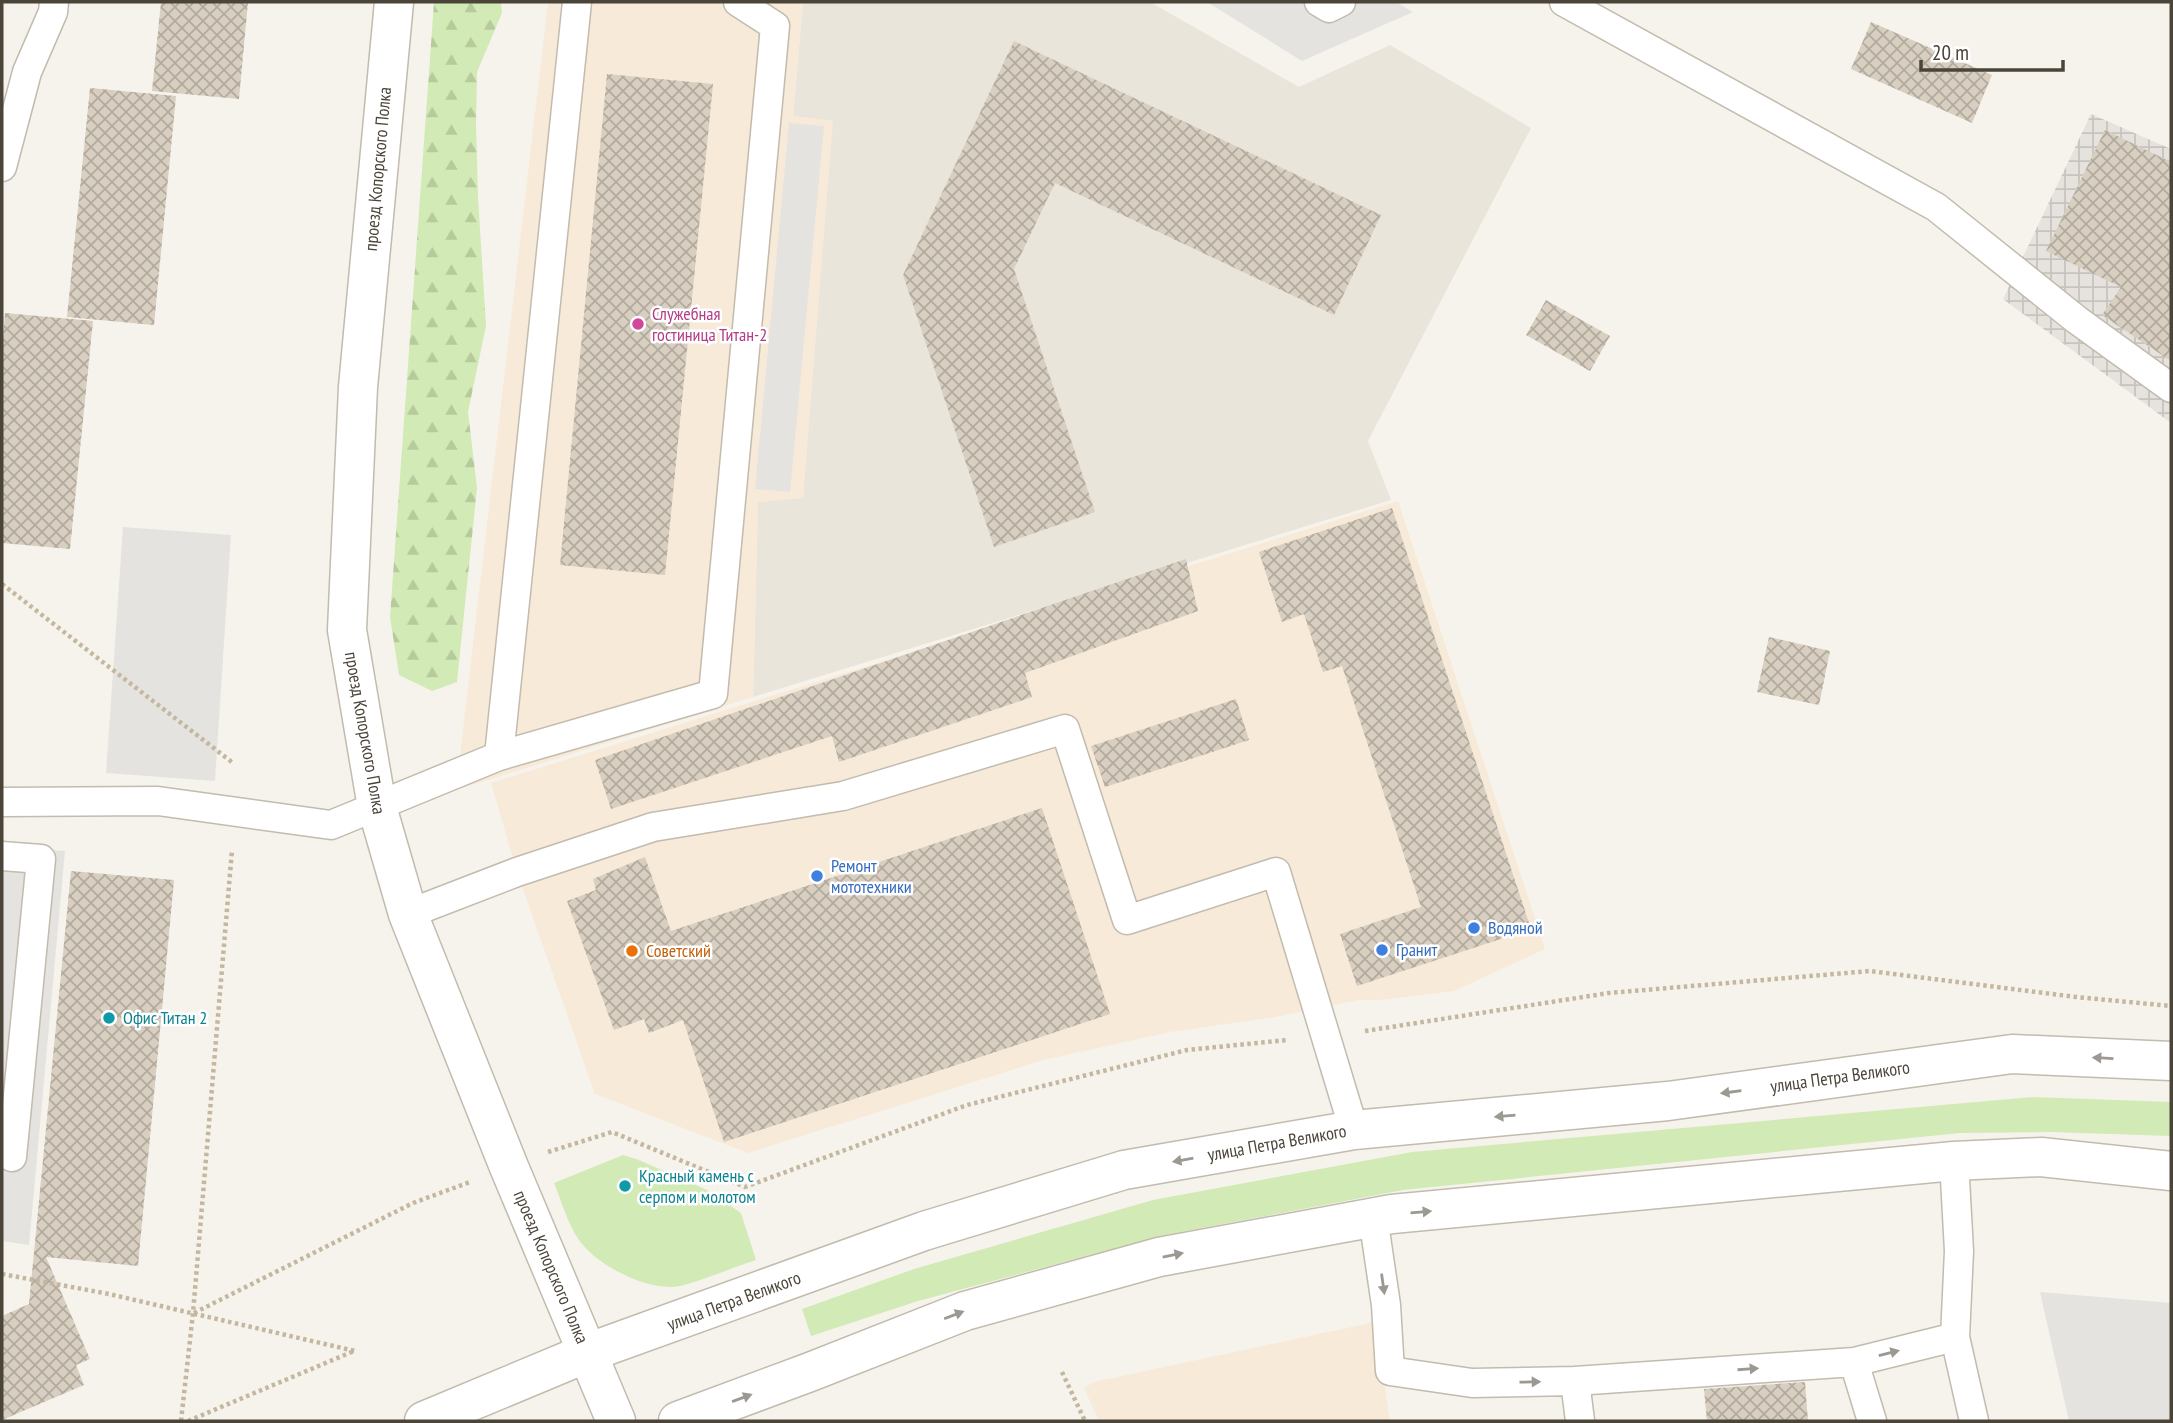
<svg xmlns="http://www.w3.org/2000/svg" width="2173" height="1423" viewBox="0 0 2173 1423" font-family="'PT Sans Narrow',sans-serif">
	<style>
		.residential { fill: #eae5da }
		.commercial { fill: #f7ead8 }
		.industrial { fill: url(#industrial-grid) }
		.green { fill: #d2eab5 }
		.forest { fill: url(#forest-firs) }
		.parking { fill: #e5e3e0 }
		.building { fill: url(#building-cross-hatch) }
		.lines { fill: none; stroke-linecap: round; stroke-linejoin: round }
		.service-casing { stroke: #c2bbae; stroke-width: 31 }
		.minor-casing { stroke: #c2bbae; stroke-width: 41 }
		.tertiary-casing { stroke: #c2bbae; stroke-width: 41 }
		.path { stroke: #c4b79f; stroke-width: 4.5; stroke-dasharray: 3.5 3.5; stroke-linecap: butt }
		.service { stroke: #fff; stroke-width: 28 }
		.minor { stroke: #fff; stroke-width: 38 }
		.tertiary { stroke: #fff; stroke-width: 38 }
		.oneway { fill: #9c9892 }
		.hotel-dot { fill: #d1479c; stroke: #fff; stroke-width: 2.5 }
		.shop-dot { fill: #3f7fe0; stroke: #fff; stroke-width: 2.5 }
		.food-dot { fill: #e8710a; stroke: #fff; stroke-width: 2.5 }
		.culture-dot { fill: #0f9aa8; stroke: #fff; stroke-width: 2.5 }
		.labels { text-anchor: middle; stroke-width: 5; stroke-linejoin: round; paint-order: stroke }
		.street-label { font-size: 18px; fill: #4b4439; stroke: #fff }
		.hotel-label { font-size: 18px; fill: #b23c85; stroke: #fff; text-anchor: start }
		.shop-label { font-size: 18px; fill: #366cbe; stroke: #fff; text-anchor: start }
		.food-label { font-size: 18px; fill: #c56008; stroke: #fff; text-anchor: start }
		.culture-label { font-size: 18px; fill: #0d838f; stroke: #fff; text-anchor: start }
	</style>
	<defs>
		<pattern id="industrial-grid" width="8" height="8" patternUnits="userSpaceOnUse" patternTransform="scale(1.75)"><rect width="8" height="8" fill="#e6e2dd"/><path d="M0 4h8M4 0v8" fill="none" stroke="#c7c3be"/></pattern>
		<pattern id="forest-firs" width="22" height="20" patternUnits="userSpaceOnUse" patternTransform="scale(1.75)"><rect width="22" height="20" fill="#d2eab5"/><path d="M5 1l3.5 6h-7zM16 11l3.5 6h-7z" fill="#b6ca9c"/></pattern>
		<pattern id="building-cross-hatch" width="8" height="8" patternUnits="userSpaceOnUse" patternTransform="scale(1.75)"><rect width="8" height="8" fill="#d8cfc1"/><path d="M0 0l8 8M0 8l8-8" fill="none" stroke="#b1aa9e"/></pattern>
	</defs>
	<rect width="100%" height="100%" fill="#f6f3ec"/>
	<path class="residential" d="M 803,2 L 1150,2 L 1299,87 L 1390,45 L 1531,128 L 1368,441 L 1391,500 L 753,697 L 758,502 L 803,497 L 832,121 L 793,116 Z"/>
	<path class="commercial" d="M 548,2 L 803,2 L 793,116 L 833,121 L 803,498 L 758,502 L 753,697 L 456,790 Z
		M 1398,501 L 1545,949 L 1454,991 L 1380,1000 L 1359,1000 L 1275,1017 L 1170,1032 L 1043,1060 L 748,1153 L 595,1094 L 517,872 L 491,783 Z
		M 1375,1322 L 1390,1421 L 1099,1421 L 1084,1388 L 1094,1382 Z"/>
	<path class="industrial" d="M 2091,114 L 2171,149 L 2171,423 L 2003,299 Z"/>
	<path class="green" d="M 2033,1097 L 2171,1102 L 2171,1136 L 2051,1132 L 1960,1133 L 1403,1190 L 1165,1235 L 918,1301 L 811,1336 L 802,1309 L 914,1269 L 1153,1200 L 1412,1152 Z
		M 623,1155 L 639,1160 L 707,1190 L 741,1213 L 756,1260 C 731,1268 705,1280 680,1286 C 651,1292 602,1268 584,1246 C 569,1230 563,1204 554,1183 Z"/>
	<path class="forest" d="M 434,2 L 501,2 L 502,13 L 477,72 L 476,124 L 478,197 L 486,326 L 468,412 L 477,488 L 457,682 L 432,691 L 399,675 L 390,617 Z"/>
	<path class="parking" d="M 1207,2 L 1396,2 L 1413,12 L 1302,61 Z
		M 789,123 L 824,126 L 790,492 L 755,489 Z
		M 123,527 L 231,535 L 215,781 L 106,773 Z
		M 2,848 L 65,851 L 29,1245 L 2,1241 Z
		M 2040,1292 L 2171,1303 L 2171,1421 L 2069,1421 Z"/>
	<path class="building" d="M 161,2 L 248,2 L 239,99 L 152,91 Z
		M 1871,22 L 1992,75 L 1972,123 L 1851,69 Z
		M 1014,41 L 1381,215 L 1334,315 L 1055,183 L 1014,269 L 1095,512 L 994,547 L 903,275 Z
		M 607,74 L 713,84 L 665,575 L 560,565 Z
		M 90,88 L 176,96 L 154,325 L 67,317 Z
		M 2105,130 L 2171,162 L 2171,361 L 2102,315 L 2121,287 L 2046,251 Z
		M 1546,300 L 1610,336 L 1590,371 L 1526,335 Z
		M 5,313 L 93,321 L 70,549 L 2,543 L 2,354 Z
		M 1392,508 L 1531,929 L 1357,986 L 1340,934 L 1421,907 L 1342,666 L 1323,672 L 1304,614 L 1282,622 L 1259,552 Z
		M 1186,559 L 1198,611 L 1025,673 L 1032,697 L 839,762 L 832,736 L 611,809 L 595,760 Z
		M 1769,637 L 1830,651 L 1819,705 L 1757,692 Z
		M 1236,699 L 1249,740 L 1105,787 L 1091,746 Z
		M 1042,808 L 1110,1014 L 724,1142 L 683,1020 L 649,1033 L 644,1019 L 614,1030 L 567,901 L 596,890 L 593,879 L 645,857 L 671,931 Z
		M 71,871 L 174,880 L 138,1266 L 46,1257 L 90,1359 L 76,1365 L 84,1385 L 2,1420 L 2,1316 L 29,1304 Z
		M 1805,1382 L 1808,1421 L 1707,1421 L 1704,1389 Z"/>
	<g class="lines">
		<g class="service-casing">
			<path id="service" d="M 1319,2 L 1329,8 L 1341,2
				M 1564,2 L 1936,207 L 2077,320 L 2171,388
				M 2,167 L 27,72 L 53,12 L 54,2
				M 499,756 L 577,2
				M 2,802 L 158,801 L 331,825 L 499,756 L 713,694 L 775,26 L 738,2
				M 2,856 L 41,859 L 12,1157
				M 408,914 L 517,872 L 653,827 L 843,796 L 1065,729 L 1127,920 L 1276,872 L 1354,1130
				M 1373,1217 L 1386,1305 L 1390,1371 L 1472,1383 L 1575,1381 L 1854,1362 L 1955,1337 L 1959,1251 L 1954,1161
				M 1955,1337 L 1974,1421
				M 1854,1362 L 1872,1421
				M 1575,1381 L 1580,1421"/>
		</g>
		<g class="minor-casing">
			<path id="minor" d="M 394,2 L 358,387 L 347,630 L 377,807 L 408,914 L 509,1167 L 616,1421"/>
		</g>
		<g class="tertiary-casing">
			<path id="tertiary" d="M 424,1421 L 587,1353 L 924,1231 L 1124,1170 L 1354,1130 L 1668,1101 L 2012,1054 L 2171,1061
				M 678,1421 L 810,1372 L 965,1311 L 1159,1257 L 1392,1214 L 1954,1161 L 2041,1157 L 2171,1171"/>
		</g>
		<path class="path" d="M 2,584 L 233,763
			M 1365,1031 L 1609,993 L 1870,971 L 2076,997 L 2171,1006
			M 548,1152 L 612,1132 L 745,1187 L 967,1105 L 1187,1050 L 1287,1040
			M 2,1274 L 109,1294 L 355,1351
			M 194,1313 L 413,1203 L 470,1182
			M 1062,1372 L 1085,1421
			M 181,1421 L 193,1313 L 232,850
			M 188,1421 L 354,1351"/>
		<use href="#service" class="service"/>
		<use href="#minor" class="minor"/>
		<use href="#tertiary" class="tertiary"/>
	</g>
	<defs><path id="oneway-solid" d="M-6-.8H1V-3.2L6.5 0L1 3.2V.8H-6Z" transform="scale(1.75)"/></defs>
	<g class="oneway">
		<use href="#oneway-solid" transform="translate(2103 1058) rotate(-177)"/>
		<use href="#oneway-solid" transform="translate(1731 1092) rotate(172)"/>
		<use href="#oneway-solid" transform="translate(1505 1116) rotate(175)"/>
		<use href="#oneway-solid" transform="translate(1183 1160) rotate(170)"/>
		<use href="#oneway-solid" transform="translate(1421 1212) rotate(-5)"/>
		<use href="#oneway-solid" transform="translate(1173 1255) rotate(-11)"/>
		<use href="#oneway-solid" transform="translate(1383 1284) rotate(82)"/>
		<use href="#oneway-solid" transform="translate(954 1315) rotate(-21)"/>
		<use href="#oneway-solid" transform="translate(1889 1353) rotate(-14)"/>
		<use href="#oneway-solid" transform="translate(1748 1369) rotate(-4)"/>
		<use href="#oneway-solid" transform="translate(1530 1382) rotate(-1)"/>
		<use href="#oneway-solid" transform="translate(742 1398) rotate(-20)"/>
	</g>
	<circle class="hotel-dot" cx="638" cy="324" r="7"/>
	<g class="shop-dot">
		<circle cx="817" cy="876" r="7"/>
		<circle cx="1474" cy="928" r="7"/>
		<circle cx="1382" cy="950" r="7"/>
	</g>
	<circle class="food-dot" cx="632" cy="951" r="7"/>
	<g class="culture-dot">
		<circle cx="109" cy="1018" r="7"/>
		<circle cx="625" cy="1186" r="7"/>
	</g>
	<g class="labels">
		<g class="street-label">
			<text transform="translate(378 169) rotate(-85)" y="6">проезд Копорского Полка</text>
			<text transform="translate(365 733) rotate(80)" y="6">проезд Копорского Полка</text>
			<text transform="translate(1840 1077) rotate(-8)" y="6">улица Петра Великого</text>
			<text transform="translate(1277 1143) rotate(-10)" y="6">улица Петра Великого</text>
			<text transform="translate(551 1267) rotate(67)" y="6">проезд Копорского Полка</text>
			<text transform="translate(734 1301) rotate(-20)" y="6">улица Петра Великого</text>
		</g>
		<g class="hotel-label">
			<text x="652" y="320">Служебная<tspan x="652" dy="21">гостиница Титан-2</tspan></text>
		</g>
		<g class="shop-label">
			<text x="831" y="872">Ремонт<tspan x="831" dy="21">мототехники</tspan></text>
			<text x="1488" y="934">Водяной</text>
			<text x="1396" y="956">Гранит</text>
		</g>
		<g class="food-label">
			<text x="646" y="957">Советский</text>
		</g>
		<g class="culture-label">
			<text x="123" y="1024">Офис Титан 2</text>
			<text x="639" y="1182">Красный камень с<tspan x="639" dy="21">серпом и молотом</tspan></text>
		</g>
	</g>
	<rect width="2173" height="1423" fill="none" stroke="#4b4439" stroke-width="7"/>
	<path d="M1921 60v10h142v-10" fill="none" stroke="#4b4439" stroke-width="3.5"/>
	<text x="1932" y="60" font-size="21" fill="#4b4439" stroke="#ffffff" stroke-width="5" paint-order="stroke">20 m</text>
</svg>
